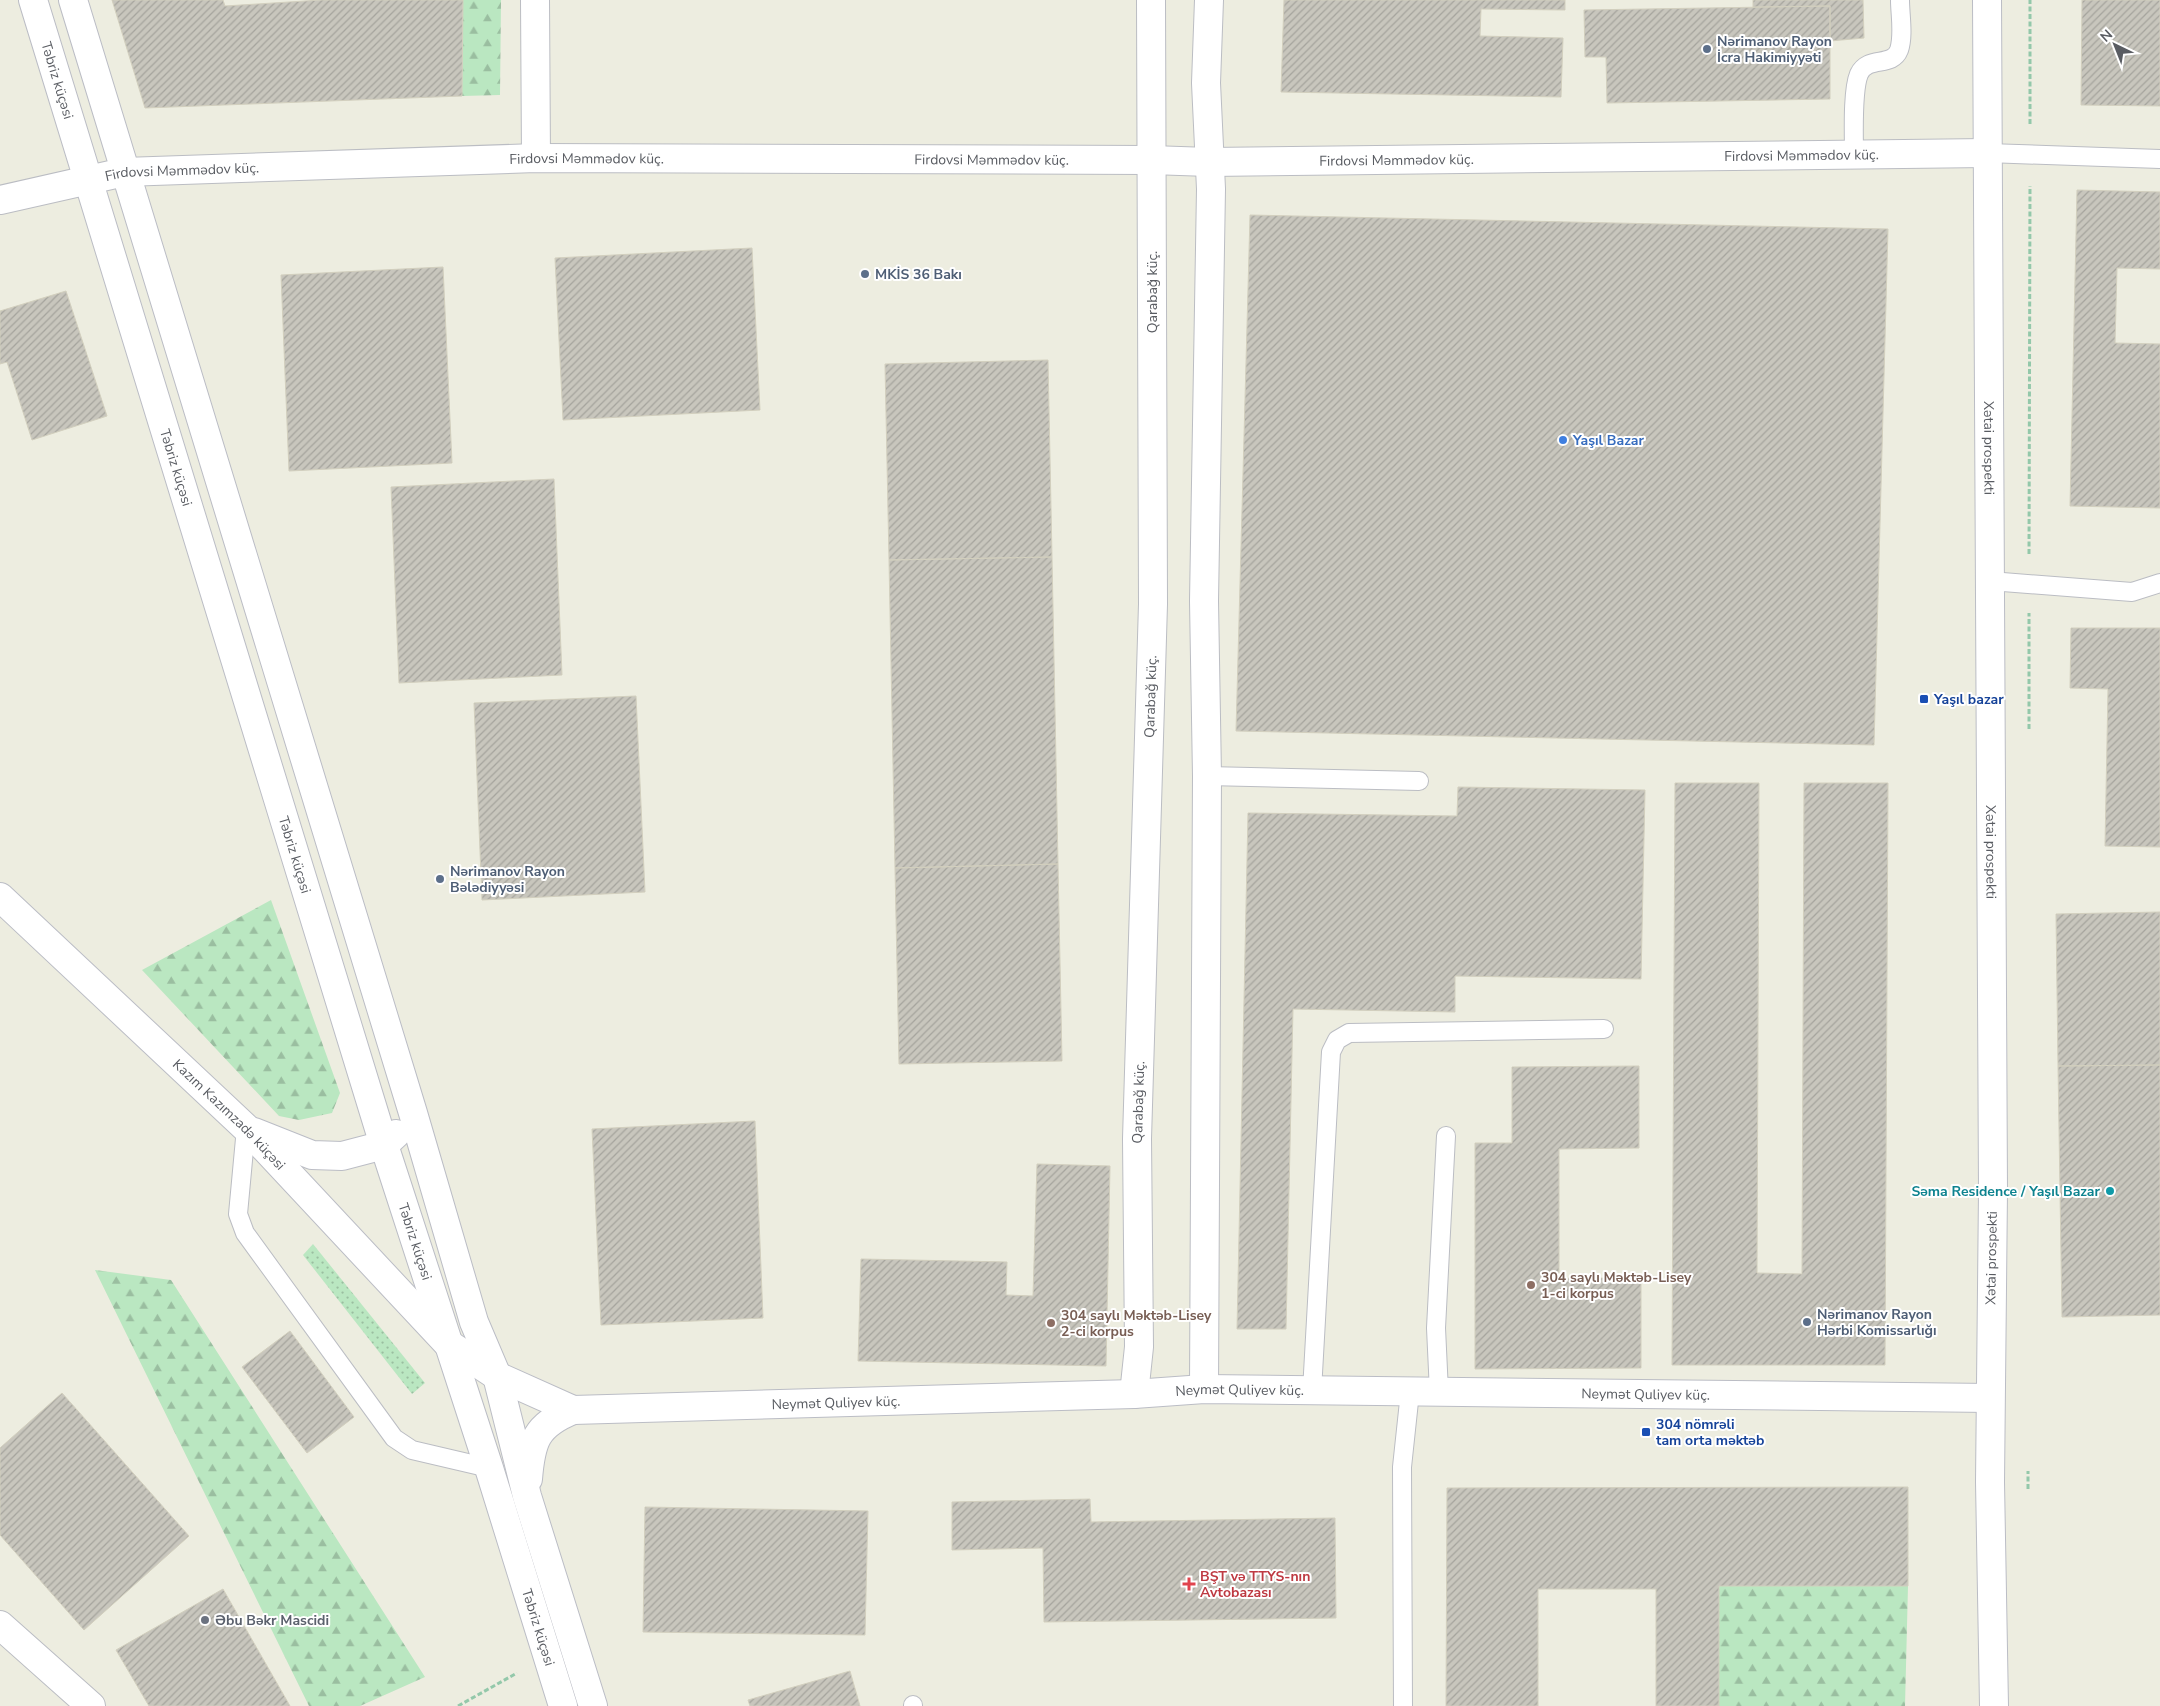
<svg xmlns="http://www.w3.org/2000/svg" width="2160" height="1706" viewBox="0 0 2160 1706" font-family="'Nunito Sans',sans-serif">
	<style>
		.grass { fill: url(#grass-dots) }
		.forest { fill: url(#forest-firs) }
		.building { fill: url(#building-hatch); stroke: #d2cfbe }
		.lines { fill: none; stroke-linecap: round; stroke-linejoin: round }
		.lane-casing { stroke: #bbbdc3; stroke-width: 20 }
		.street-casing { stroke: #bbbdc3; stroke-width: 30 }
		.secondary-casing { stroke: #bbbdc5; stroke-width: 30 }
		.path { stroke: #93c8aa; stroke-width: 3; stroke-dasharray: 5 2.5; stroke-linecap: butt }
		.lane { stroke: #fff; stroke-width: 18 }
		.street { stroke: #fff; stroke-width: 28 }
		.secondary { stroke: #fff; stroke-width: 28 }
		.service-dot { fill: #5c6f8a; stroke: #fff; stroke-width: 2 }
		.shop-dot { fill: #3f7fe0; stroke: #fff; stroke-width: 2 }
		.transit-dot { fill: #1a4fb4; stroke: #fff; stroke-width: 2 }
		.culture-dot { fill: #0f9aa8; stroke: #fff; stroke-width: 2 }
		.education-dot { fill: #8d6e63; stroke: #fff; stroke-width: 2 }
		.health-dot { fill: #e0444e; stroke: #fff; stroke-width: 2 }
		.worship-dot { fill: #6b7280; stroke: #fff; stroke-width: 2 }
		.labels { text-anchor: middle; stroke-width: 4; stroke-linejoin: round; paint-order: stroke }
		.service-label { font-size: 14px; font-weight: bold; fill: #4e5e75; stroke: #fff; text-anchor: start }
		.street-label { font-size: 14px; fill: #595c62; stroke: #fff }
		.shop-label { font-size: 14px; font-weight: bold; fill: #366cbe; stroke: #fff; text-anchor: start }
		.transit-label { font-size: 14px; font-weight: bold; fill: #164399; stroke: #fff; text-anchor: start }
		.culture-label { font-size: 14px; font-weight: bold; fill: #0d838f; stroke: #fff; text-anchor: end }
		.education-label { font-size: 14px; font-weight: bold; fill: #785e54; stroke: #fff; text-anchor: start }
		.health-label { font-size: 14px; font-weight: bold; fill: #be3a42; stroke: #fff; text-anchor: start }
		.worship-label { font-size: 14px; font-weight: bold; fill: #5b616d; stroke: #fff; text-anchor: start }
	</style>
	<defs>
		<pattern id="grass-dots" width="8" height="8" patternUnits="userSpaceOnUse" patternTransform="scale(1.25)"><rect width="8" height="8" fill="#bae7c1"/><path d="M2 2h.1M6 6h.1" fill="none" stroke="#9abea0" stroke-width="1.8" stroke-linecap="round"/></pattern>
		<pattern id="forest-firs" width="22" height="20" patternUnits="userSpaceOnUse" patternTransform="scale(1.25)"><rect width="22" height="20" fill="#bae7c1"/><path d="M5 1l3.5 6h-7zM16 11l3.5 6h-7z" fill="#9abea0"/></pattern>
		<pattern id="building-hatch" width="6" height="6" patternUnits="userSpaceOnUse" patternTransform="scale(1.25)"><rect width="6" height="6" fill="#c8c6bd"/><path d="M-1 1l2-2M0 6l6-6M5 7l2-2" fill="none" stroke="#a5a49d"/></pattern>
	</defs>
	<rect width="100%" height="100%" fill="#edede0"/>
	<path class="grass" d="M 313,1244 L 425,1383 L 412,1394 L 303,1255 Z"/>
	<path class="forest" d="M 463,0 L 501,0 L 500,95 L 462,96 Z
		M 271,900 L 340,1093 L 332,1113 L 299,1120 L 279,1116 L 142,970 Z
		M 95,1270 L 171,1280 L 425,1677 L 360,1706 L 309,1706 Z
		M 1719,1586 L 1908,1586 L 1905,1706 L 1719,1706 Z"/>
	<path class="building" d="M 112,0 L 223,0 L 225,6 L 321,0 L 463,0 L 462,96 L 145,108 Z
		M 1284,0 L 1565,0 L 1565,10 L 1481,9 L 1480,36 L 1563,38 L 1561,97 L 1281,92 Z
		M 1753,0 L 1863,0 L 1864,38 L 1830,41 L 1830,6 L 1753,7 Z
		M 2082,0 L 2160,0 L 2160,106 L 2081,105 Z
		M 1830,6 L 1830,99 L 1607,103 L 1606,57 L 1585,57 L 1584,10 Z
		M 2077,190 L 2160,192 L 2160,269 L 2117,268 L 2115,343 L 2160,344 L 2160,508 L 2070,506 Z
		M 1250,215 L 1888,229 L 1874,745 L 1236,731 Z
		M 752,248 L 760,410 L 563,420 L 555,258 Z
		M 443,267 L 452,463 L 289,471 L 281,275 Z
		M 66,291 L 107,416 L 32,440 L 7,362 L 0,364 L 0,311 Z
		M 1048,360 L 1052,557 L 889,560 L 885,364 Z
		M 554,479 L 562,675 L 399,683 L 391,487 Z
		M 1052,557 L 1058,864 L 895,868 L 889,560 Z
		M 2071,628 L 2160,628 L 2160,847 L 2105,846 L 2108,689 L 2070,688 Z
		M 636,696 L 645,892 L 482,900 L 474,703 Z
		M 1675,783 L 1759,783 L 1757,1273 L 1802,1274 L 1804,783 L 1888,783 L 1885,1365 L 1672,1365 Z
		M 1458,787 L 1645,790 L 1641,979 L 1455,976 L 1455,1012 L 1293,1009 L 1286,1329 L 1237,1329 L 1248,813 L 1457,816 Z
		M 1058,864 L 1062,1061 L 899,1064 L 895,868 Z
		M 2160,912 L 2160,1065 L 2058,1066 L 2056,914 Z
		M 2160,1065 L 2160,1315 L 2062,1317 L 2058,1066 Z
		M 1639,1066 L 1639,1148 L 1559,1149 L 1559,1278 L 1641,1278 L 1641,1368 L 1475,1369 L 1475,1143 L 1512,1143 L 1512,1067 Z
		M 755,1121 L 763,1318 L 601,1325 L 592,1129 Z
		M 1037,1164 L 1110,1166 L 1106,1366 L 858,1361 L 861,1259 L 1007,1262 L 1006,1295 L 1033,1296 Z
		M 290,1331 L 354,1417 L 307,1453 L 242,1367 Z
		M 62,1393 L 189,1536 L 84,1630 L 0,1535 L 0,1448 Z
		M 1908,1487 L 1908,1586 L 1719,1586 L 1719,1706 L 1656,1706 L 1656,1589 L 1538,1589 L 1538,1706 L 1446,1706 L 1447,1488 Z
		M 1090,1499 L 1091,1522 L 1335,1518 L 1336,1618 L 1044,1622 L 1043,1548 L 952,1550 L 952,1502 Z
		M 645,1507 L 868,1511 L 865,1635 L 643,1632 Z
		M 223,1589 L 290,1706 L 149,1706 L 116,1650 Z
		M 850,1671 L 860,1706 L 750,1706 L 748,1700 Z"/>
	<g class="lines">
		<g class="lane-casing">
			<path id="lane" d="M 1987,153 L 2160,159
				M 1854,155 C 1854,135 1852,91 1859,74 C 1868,55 1892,68 1899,50 C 1904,35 1900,15 1900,0
				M 1990,581 L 2132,592 L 2160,583
				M 1207,776 L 1419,781
				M 246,1128 L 238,1214 L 245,1233 L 394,1438 L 412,1450 L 489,1468
				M 1312,1391 L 1331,1052 L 1337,1040 L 1349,1033 L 1604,1029
				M 1439,1392 L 1436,1328 L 1446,1136
				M 913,1706 L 913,1705
				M 1403,1706 L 1402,1467 L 1410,1392"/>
		</g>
		<g class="street-casing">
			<g id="street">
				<path d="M 535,0 L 536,158"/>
				<path id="s1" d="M 0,200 L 124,172 L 536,158 L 1151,160 L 1209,162 L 1987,153"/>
				<path d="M 1204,1389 L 1207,776 L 1204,601 L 1211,189 L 1206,83 L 1209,0"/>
				<path id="s2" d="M 1134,1394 L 1139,1347 L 1137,1139 L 1153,604 L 1151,0"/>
				<path d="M 0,1625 L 91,1706"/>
			</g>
		</g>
		<g class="secondary-casing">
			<g id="secondary">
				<path id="s3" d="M 33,0 L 384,1145 L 489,1468 L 563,1706"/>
				<path d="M 73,0 L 413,1113 L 474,1322 L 497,1376 L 527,1496 L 593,1706"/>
				<path id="s4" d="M 1987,0 L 1993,1191 L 1990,1482 L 1994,1706"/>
				<path id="s5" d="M 0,897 L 246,1128 L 447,1343 L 497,1376 L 573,1410 L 1134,1394 L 1204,1389 L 1990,1398"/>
				<path d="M 254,1132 L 312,1155 L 342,1156 L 384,1145 L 396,1134"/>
				<path d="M 528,1479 C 531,1441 536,1425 573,1410"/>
			</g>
		</g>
		<path class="path" d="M 2030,124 L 2030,0
			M 2029,554 L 2030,186
			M 2029,729 L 2029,613
			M 2028,1489 L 2028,1471
			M 458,1706 L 517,1673"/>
		<use href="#lane" class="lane"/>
		<use href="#street" class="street"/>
		<use href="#secondary" class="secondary"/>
	</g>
	<g class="service-dot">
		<circle cx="1707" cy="49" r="5"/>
		<circle cx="865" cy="274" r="5"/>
		<circle cx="440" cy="879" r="5"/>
		<circle cx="1807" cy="1322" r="5"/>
	</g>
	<circle class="shop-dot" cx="1563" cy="440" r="5"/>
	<g class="transit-dot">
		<rect x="1919" y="694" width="10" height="10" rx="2.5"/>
		<rect x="1641" y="1427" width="10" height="10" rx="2.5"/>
	</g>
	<circle class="culture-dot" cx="2110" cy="1191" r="5"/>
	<g class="education-dot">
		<circle cx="1531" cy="1285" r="5"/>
		<circle cx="1051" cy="1323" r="5"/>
	</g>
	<path class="health-dot" d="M1186.5 1576.5h5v5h5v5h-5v5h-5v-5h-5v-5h5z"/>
	<circle class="worship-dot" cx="205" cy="1620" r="5"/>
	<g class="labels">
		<g class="service-label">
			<text x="1717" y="46">Nərimanov Rayon<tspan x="1717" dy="16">İcra Hakimiyyəti</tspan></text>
			<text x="875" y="279">MKİS 36 Bakı</text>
			<text x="450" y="876">Nərimanov Rayon<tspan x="450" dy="16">Bələdiyyəsi</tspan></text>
			<text x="1817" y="1319">Nərimanov Rayon<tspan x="1817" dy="16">Hərbi Komissarlığı</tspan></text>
		</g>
		<g class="street-label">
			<text dy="5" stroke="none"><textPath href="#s3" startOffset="84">Təbriz küçəsi</textPath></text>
			<text dy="5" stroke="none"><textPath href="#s1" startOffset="1805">Firdovsi Məmmədov küç.</textPath></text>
			<text dy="5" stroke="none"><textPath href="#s1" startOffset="590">Firdovsi Məmmədov küç.</textPath></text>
			<text dy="5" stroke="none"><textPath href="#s1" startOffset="995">Firdovsi Məmmədov küç.</textPath></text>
			<text dy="5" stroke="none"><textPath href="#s1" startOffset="1400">Firdovsi Məmmədov küç.</textPath></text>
			<text dy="5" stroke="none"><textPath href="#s1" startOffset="185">Firdovsi Məmmədov küç.</textPath></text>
			<text transform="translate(1152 292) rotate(-90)" y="5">Qarabağ küç.</text>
			<text dy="5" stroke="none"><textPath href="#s4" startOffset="448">Xətai prospekti</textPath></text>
			<text dy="5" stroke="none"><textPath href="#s3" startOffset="489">Təbriz küçəsi</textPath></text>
			<text dy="5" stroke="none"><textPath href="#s2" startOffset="698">Qarabağ küç.</textPath></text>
			<text dy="5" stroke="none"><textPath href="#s4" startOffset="852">Xətai prospekti</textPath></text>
			<text dy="5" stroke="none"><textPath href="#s3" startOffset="894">Təbriz küçəsi</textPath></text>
			<text dy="5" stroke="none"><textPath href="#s2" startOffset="292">Qarabağ küç.</textPath></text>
			<text dy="5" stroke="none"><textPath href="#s5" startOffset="316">Kazım Kazımzadə küçəsi</textPath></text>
			<text dy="5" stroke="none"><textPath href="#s3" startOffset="1299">Təbriz küçəsi</textPath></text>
			<text transform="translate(1991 1258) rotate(-89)" y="5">Xətai prospekti</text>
			<text dy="5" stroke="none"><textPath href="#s5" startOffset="1442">Neymət Quliyev küç.</textPath></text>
			<text dy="5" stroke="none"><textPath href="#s5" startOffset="1848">Neymət Quliyev küç.</textPath></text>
			<text dy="5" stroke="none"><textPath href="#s5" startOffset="1038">Neymət Quliyev küç.</textPath></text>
			<text dy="5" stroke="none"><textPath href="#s3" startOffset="1704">Təbriz küçəsi</textPath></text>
		</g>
		<g class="shop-label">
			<text x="1573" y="445">Yaşıl Bazar</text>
		</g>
		<g class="transit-label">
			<text x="1934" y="704">Yaşıl bazar</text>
			<text x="1656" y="1429">304 nömrəli<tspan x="1656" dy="16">tam orta məktəb</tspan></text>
		</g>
		<g class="culture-label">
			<text x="2100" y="1196">Səma Residence / Yaşıl Bazar</text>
		</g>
		<g class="education-label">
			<text x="1541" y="1282">304 saylı Məktəb-Lisey<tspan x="1541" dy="16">1-ci korpus</tspan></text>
			<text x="1061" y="1320">304 saylı Məktəb-Lisey<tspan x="1061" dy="16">2-ci korpus</tspan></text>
		</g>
		<g class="health-label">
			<text x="1200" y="1581">BŞT və TTYS-nın<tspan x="1200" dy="16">Avtobazası</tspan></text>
		</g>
		<g class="worship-label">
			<text x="215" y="1625">Əbu Bəkr Mascidi</text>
		</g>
	</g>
	<g transform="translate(2115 45) rotate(317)" stroke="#ffffff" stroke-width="4" paint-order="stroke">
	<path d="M0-4L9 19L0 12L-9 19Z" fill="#595c62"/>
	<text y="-8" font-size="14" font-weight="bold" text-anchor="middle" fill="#595c62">N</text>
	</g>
</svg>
